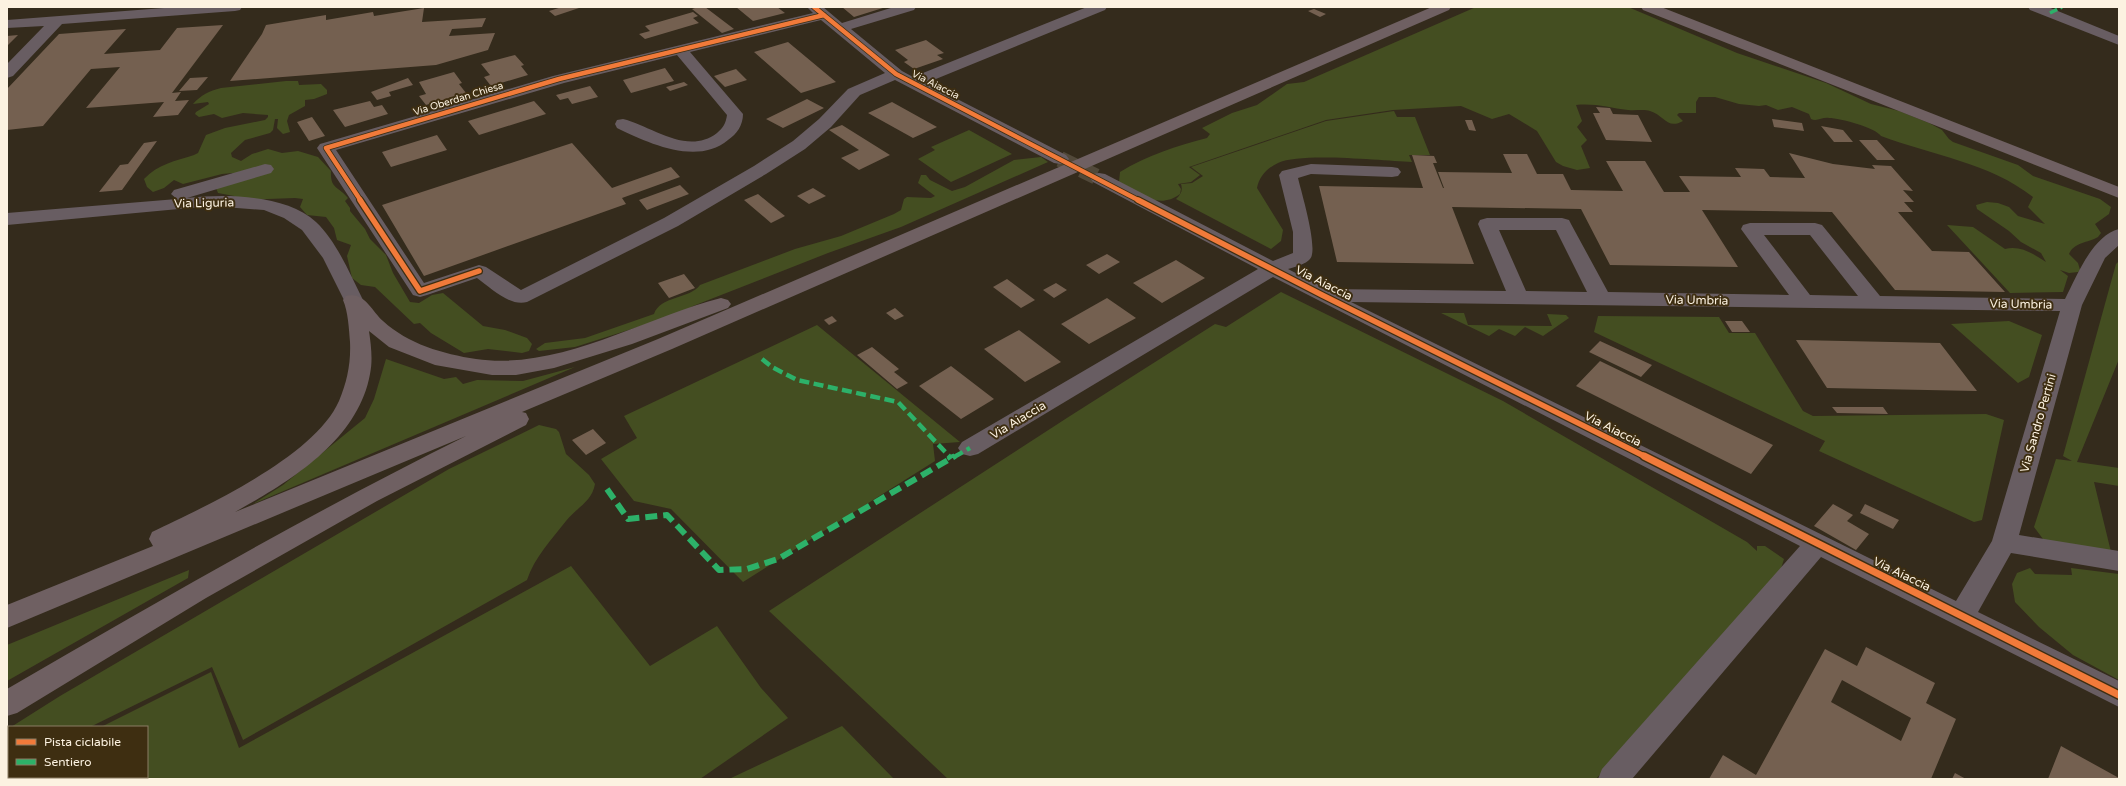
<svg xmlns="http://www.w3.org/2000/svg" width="2126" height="786" viewBox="0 0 2126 786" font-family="'Varela Round',sans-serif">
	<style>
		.green { fill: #444e21 }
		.building { fill: #746050; fill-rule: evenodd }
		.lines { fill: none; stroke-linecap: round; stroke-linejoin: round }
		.minor-tunnel { stroke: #52493a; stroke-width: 16; stroke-dasharray: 16 8; stroke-linecap: butt }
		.minor { fill: #685d62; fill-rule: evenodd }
		.highway { fill: #6f6062; fill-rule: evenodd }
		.quiet-far2 { stroke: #2db169; stroke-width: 3.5; stroke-dasharray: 8 3.5; stroke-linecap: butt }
		.quiet-far1 { stroke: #2db169; stroke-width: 4.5; stroke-dasharray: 10 4.5; stroke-linecap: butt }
		.quiet { stroke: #2db169; stroke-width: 6; stroke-dasharray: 12 6; stroke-linecap: butt }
		.cycleway-far2-casing { stroke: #3e2e11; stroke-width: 6 }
		.cycleway-far1-casing { stroke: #3e2e11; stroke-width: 8 }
		.cycleway-casing { stroke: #3e2e11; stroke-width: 10 }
		.cycleway-far2 { stroke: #f17a3a; stroke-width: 4.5 }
		.cycleway-far1 { stroke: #f17a3a; stroke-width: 5.5 }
		.cycleway { stroke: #f17a3a; stroke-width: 7 }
		.labels { text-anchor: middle; stroke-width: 4; stroke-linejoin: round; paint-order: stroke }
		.far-street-label { font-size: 10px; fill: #fcf2e1; stroke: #3e2e11 }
		.street-label { font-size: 12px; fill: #fcf2e1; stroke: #3e2e11 }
	</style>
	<rect width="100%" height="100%" fill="#342b1c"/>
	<path class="green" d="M 1476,7 L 1628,7 L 1737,53 L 1826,83 L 1871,104 L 1899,111 L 1929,123 L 1942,130 L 1949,139 L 1953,142 L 2018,165 L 2033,176 L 2100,199 L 2111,207 L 2109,214 L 2095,224 L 2101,233 L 2098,237 C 2088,243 2074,242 2069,254 L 2078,263 L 2080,270 L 2078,272 L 2069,273 L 2060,270 L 2068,276 L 2063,292 L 2010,293 L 1947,225 L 1973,227 L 2005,249 C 2020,245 2034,254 2046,262 L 2041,253 L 2021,242 L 2009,231 L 1977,209 L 1976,205 L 1987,202 L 1998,203 L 2009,207 L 2018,216 L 2045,224 L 2028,207 L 2033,197 C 1990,163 1932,155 1881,136 C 1876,128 1840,118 1829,118 C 1822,117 1817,122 1811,119 L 1809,114 L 1792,107 L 1778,110 L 1766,105 L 1759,106 L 1739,104 L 1715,97 L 1699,97 L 1696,102 L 1696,113 L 1679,113 L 1677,115 L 1683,121 C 1667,130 1664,115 1650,111 C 1644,109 1635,111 1628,110 C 1610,108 1595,103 1576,105 L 1582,121 L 1577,127 L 1587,140 L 1581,146 L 1590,168 L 1577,170 L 1563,166 L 1556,162 L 1537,131 L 1509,114 L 1492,119 L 1461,106 L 1393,110 L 1326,120 L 1189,167 L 1200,175 L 1191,182 L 1178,184 L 1181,189 L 1180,194 C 1159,210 1138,194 1119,182 L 1120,172 C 1147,155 1177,146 1207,138 L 1210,134 L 1202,128 L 1232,113 L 1257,105 L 1287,84 L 1304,82 Z
		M 286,81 L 298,81 L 299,85 L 321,84 L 327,90 L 327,94 L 314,99 L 305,100 L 305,106 L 289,115 L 287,121 L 290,132 L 283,134 L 277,128 L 278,119 L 275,119 L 273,130 L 270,133 L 245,140 L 231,153 L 232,157 L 241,161 L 252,154 L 268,149 L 282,153 L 298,151 L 318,157 L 331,171 C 330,189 338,186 348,198 L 345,201 L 350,208 L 350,211 L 365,229 L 370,239 L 386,255 L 393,273 L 410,302 L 419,303 L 432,295 L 443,293 L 483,326 L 505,330 L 527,338 L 532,344 L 529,351 L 522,353 L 488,349 L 464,353 L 431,333 L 420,323 L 414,324 L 375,287 L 361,285 L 352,278 L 347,256 L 351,245 L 337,240 L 334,228 L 326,217 L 307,215 L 300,207 L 303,199 L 295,198 L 238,200 L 234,196 L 218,193 L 216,188 L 233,173 L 222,174 L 183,184 L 174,180 L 164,188 L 153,192 L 147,187 L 144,179 C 158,164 175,161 194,155 L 198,153 L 206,135 L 225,128 L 265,120 L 268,117 L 268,115 L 243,113 L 222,118 L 214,114 L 199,117 L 195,114 L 196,112 L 209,104 L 208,102 L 193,104 C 201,95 209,91 221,88 Z
		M 1394,111 L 1397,117 L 1415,117 L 1430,155 L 1409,155 L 1412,162 C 1382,161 1302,152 1278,163 C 1267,168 1259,177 1257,188 L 1283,230 L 1281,241 L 1271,249 L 1176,199 C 1181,194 1183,191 1181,184 L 1192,183 L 1203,176 L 1191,167 L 1326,121 Z
		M 969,130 L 1012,154 L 951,182 L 918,159 L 935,150 L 931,147 Z
		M 1041,157 L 1048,162 L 901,227 L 828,253 L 693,306 L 679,314 L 575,347 L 539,351 L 536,349 L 545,343 L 585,338 L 654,314 C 660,296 690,299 700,285 L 795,249 L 841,236 L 894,214 L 901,210 L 904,199 L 907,197 L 931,198 L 935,196 L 918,183 L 921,175 L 926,175 L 930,180 L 952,191 L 965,187 L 1014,160 Z
		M 2119,261 L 2119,359 L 2077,462 L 2119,468 L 2119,486 L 2094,482 L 2112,556 L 2063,547 L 2043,539 L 2034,527 L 2056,459 L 2072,461 L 2063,456 L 2116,264 Z
		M 1281,292 L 1503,401 L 1747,542 L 1757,551 L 1757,546 L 1765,546 L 1784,559 L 1779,575 L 1596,779 L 948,779 L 769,611 L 1070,416 L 1215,324 L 1226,327 Z
		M 1441,313 L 1464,313 L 1468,325 L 1552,326 L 1547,314 L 1566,315 L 1569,318 L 1543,336 L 1525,327 L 1515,336 L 1499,329 L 1489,336 Z
		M 1598,316 L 1719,317 L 1729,333 L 1755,333 L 1803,411 L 1813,416 L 1986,414 L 2004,420 L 1982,520 L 1974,522 L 1819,451 L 1825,441 L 1594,332 Z
		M 2009,321 L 2042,335 L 2029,377 L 2018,383 L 1951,324 Z
		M 817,325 L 960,442 L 933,444 L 935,461 L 743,582 L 671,509 L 634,501 L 601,459 L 637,438 L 624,416 Z
		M 386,359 L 444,379 L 456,377 L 463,384 L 477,380 L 523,381 L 575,367 L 253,504 L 283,485 L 365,418 L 374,399 Z
		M 539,425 L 556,429 L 559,432 L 566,454 L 589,475 L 595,484 C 592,502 576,508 566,521 C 552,539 534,558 527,580 L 243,740 L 212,667 L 90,727 L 11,727 L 60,696 L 449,469 Z
		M 571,566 L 650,666 L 717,626 L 761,688 L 788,718 L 700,779 L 7,779 L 7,774 L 9,773 L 9,777 L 147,777 L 147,727 L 101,727 L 211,672 L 239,748 Z
		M 2030,568 L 2035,574 L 2072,575 L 2071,568 L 2119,574 L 2119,680 L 2073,655 L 2039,627 L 2015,602 L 2012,584 L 2017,573 Z
		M 189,570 L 188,578 L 7,681 L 7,645 Z
		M 842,726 L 894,779 L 729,779 Z"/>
	<path class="building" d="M 562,7 L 582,7 L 555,16 L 549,11 Z
		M 698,7 L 705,7 L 734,29 L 722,33 L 692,9 Z
		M 736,7 L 777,7 L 785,13 L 753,21 Z
		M 842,7 L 886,7 L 854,17 Z
		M 424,8 L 422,22 L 486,18 L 482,27 L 452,29 L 449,36 L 495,33 L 488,50 L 436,65 L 230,81 L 262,34 L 266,25 L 326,15 L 326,20 L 373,12 L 374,16 Z
		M 1314,9 L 1326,14 L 1320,17 L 1308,11 Z
		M 693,12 L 698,16 L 693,18 L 699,23 L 645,39 L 639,34 L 650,31 L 645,26 Z
		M 223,25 L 172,93 L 181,92 L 175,101 L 189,100 L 178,115 L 153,117 L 164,102 L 86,108 L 120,67 L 91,69 L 43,126 L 7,130 L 7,89 L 59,34 L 126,29 L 104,54 L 160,50 L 177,28 Z
		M 18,35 L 7,46 L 7,36 Z
		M 926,40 L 944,53 L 937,55 L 943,59 L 914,69 L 904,62 L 908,60 L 895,50 Z
		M 788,42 L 836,82 L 801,93 L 754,52 Z
		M 515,55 L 524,65 L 521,66 L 528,75 L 491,86 L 484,77 L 490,75 L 481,64 Z
		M 665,68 L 674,81 L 631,93 L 623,80 Z
		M 736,69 L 747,80 L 725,87 L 714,76 Z
		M 454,72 L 462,83 L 459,84 L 466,93 L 426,105 L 419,96 L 426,94 L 419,82 Z
		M 208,77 L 197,90 L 179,91 L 190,78 Z
		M 408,78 L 413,85 L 389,92 L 391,96 L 377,100 L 371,92 Z
		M 684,82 L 688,85 L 670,91 L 666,87 Z
		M 590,86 L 598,97 L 572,104 L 568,98 L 560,100 L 556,95 Z
		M 807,99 L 824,108 L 783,128 L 766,119 Z
		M 370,101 L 374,107 L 382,105 L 388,114 L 345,127 L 333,110 Z
		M 534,101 L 546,114 L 479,135 L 468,121 Z
		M 892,102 L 937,127 L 913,138 L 868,113 Z
		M 1596,107 L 1610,108 L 1613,114 L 1638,115 L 1652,142 L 1606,140 L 1593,113 L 1600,113 Z
		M 312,117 L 325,136 L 309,141 L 297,122 Z
		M 1772,119 L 1802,123 L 1804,131 L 1774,127 Z
		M 1465,120 L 1472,120 L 1476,131 L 1469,130 Z
		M 842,125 L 890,155 L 859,170 L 841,158 L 859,150 L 829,130 Z
		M 1821,126 L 1843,130 L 1853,142 L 1834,142 Z
		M 437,135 L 447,150 L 391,167 L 382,152 Z
		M 1859,140 L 1877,140 L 1895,160 L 1877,160 Z
		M 157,141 L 122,190 L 99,192 L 120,165 L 128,164 L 144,143 Z
		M 572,143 L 612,188 L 671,167 L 680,177 L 622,198 L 626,204 L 424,276 L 382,205 Z
		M 1789,153 L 1833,164 L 1875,169 L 1872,165 L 1891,166 L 1913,191 L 1903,190 L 1914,202 L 1904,202 L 1913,212 L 1898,212 L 1932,251 L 1969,252 L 2005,292 L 1895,290 L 1832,212 L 1702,210 L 1738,267 L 1610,265 L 1581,209 L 1452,207 L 1474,264 L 1337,262 L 1319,186 L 1423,188 L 1412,155 L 1434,156 L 1437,163 L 1433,163 L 1443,188 L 1444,188 L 1438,172 L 1512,173 L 1503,154 L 1527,154 L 1537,174 L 1563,174 L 1571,190 L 1623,191 L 1606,161 L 1645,161 L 1664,192 L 1690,192 L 1679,176 L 1741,177 L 1735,168 L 1764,169 L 1770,177 L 1805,178 Z
		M 680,185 L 689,194 L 647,210 L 639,200 Z
		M 813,188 L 826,196 L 809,204 L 797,196 Z
		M 758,194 L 769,203 L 785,216 L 771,223 L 744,200 Z
		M 1107,254 L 1120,262 L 1099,274 L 1086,265 Z
		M 1176,260 L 1205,278 L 1162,303 L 1133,283 Z
		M 684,274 L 695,288 L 669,298 L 658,283 Z
		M 1007,279 L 1035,300 L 1021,308 L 993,287 Z
		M 1056,283 L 1067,290 L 1054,298 L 1043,290 Z
		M 1107,298 L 1136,318 L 1089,344 L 1061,324 Z
		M 895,308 L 904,316 L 895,320 L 886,313 Z
		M 832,316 L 837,321 L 829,325 L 824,320 Z
		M 1725,321 L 1742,321 L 1750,332 L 1732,332 Z
		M 1019,330 L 1061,362 L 1025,382 L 984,349 Z
		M 1796,340 L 1940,343 L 1977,391 L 1827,388 Z
		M 1600,341 L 1652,365 L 1641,377 L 1589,352 Z
		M 872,347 L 899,369 L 894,372 L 908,383 L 897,389 L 857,355 Z
		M 1600,361 L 1773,445 L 1751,474 L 1576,386 Z
		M 951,366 L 994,399 L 961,419 L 919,386 Z
		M 1832,407 L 1883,407 L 1888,414 L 1837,413 Z
		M 593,429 L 606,443 L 586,455 L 572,440 Z
		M 1833,504 L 1853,515 L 1847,521 L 1869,534 L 1856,550 L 1814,526 Z
		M 1865,504 L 1899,520 L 1893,529 L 1860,513 Z
		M 1866,647 L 1935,683 L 1926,703 L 1956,719 L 1931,779 L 1709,779 L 1723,755 L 1756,775 L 1825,649 L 1857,666 ZM 1842,680 L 1911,718 L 1901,741 L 1831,702 Z
		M 2061,746 L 2119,778 L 2119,779 L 2048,779 Z
		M 1955,773 L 1966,779 L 1952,779 Z"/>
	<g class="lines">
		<path class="minor-tunnel" d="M 1060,159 L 1099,178"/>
		<path class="minor" d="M 177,7 L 242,7 L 240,10 L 235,11 L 62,24 L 13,76 L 7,78 L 7,64 L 44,26 L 7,28 L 7,20 Z
			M 807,7 L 823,7 L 842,23 L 894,7 L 916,7 L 914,10 L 851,29 L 902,71 L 913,77 L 1087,7 L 1107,7 L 1105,10 L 926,83 L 1066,155 L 1069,159 L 1066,163 L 1060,164 L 1054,163 L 895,80 L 860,95 L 831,127 L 805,149 L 766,174 L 678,226 L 527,302 C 510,307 491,288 477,278 L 427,295 L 420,297 L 413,295 L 317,148 L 320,144 L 553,76 L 813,13 ZM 821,20 L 885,73 L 848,89 L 819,119 L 793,141 L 754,166 L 664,218 L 521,290 L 486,267 L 479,265 L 424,283 L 336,150 L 564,83 L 677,55 L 727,115 C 726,123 723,128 717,133 C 687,156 652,126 623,119 L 617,120 L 615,124 L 617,128 C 648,143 697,166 728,140 C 737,134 743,125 743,114 L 690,52 Z
			M 2028,7 L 2048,7 L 2119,36 L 2119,45 L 2030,10 Z
			M 265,164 L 271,165 L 274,169 L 271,173 L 187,198 C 225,194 286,194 316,222 C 337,242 350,274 363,300 L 360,304 L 353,306 L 346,304 L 323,258 L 302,230 L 284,218 L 264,210 L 211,206 L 7,225 L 7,213 L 177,199 L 171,194 L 174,190 Z
			M 1311,164 L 1392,167 L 1398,168 L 1401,172 L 1398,176 L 1392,177 L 1311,174 L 1298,178 C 1301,191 1319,250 1310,259 C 1306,264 1295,267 1288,269 L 1326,289 L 1506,291 L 1478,224 L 1480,220 L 1487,218 L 1562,218 L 1569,220 L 1571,224 L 1608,292 L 1789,295 L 1741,229 L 1743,225 L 1750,223 L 1815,223 L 1822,225 L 1880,296 L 2065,299 C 2077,276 2092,236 2119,229 L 2119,245 L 2105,258 L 2082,305 L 2019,535 L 2119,551 L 2119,571 L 2011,553 L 1978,612 L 2119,681 L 2119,707 L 1821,557 L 1632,779 L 1598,779 L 1602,769 L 1800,546 L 1273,277 L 978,454 L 970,456 L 962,454 L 958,448 L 962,442 L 1258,269 L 1093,182 L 1090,178 L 1093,174 L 1099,173 L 1105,174 L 1273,261 L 1293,253 L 1293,232 L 1279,175 L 1282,171 ZM 1499,230 L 1556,230 L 1587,292 L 1526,291 ZM 1764,235 L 1810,235 L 1858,296 L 1810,295 ZM 1351,302 L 2060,311 L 1992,541 L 1956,601 Z"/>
		<path class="highway" d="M 1432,7 L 1451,7 L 1449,10 L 672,349 L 522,412 L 526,413 L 529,419 L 526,425 L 377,501 L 206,598 L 17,713 L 7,716 L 7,689 C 158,601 309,514 466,436 L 7,628 L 7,605 L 153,546 L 149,539 L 152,532 C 206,506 314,457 339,401 C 347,382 351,363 350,342 C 349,329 348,311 343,300 L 346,296 C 364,291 371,310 383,321 C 408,344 443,354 476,359 C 559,371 643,318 721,298 L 728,300 L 731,304 L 728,308 L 632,344 L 554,368 L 516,375 L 492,375 L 435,365 L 389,347 L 369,331 C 371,345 373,360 370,374 C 358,441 289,482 235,512 L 658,339 Z
			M 1641,7 L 1661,7 L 2119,187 L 2119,198 L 1643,10 Z"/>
		<path class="quiet-far2" d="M 2050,13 L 2062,7"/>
		<path class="quiet-far1" d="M 762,359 L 772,367 L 797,380 L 898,402 L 950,457
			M 954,457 L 970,448"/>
		<path class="quiet" d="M 949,456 L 951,459
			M 607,489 L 628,519 L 667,515 L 719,570 L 747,569 L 778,559 L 955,456"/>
		<g class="cycleway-far2-casing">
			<path id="cycleway-far2" d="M 814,7 L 896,74 L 1140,201
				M 361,201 L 326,148 L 559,79 L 824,15"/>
		</g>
		<g class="cycleway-far1-casing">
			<path id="cycleway-far1" d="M 360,200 L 420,291 L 479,271
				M 1138,200 L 1322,295 L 1646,457"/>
		</g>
		<g class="cycleway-casing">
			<path id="cycleway" d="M 1644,456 L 2119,695"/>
		</g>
		<use href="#cycleway-far2" class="cycleway-far2"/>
		<use href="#cycleway-far1" class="cycleway-far1"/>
		<use href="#cycleway" class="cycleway"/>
	</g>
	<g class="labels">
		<g class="far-street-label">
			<text transform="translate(936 84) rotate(27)" y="4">Via Aiaccia</text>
			<text transform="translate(458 98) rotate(-17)" y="4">Via Oberdan Chiesa</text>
		</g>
		<g class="street-label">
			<text transform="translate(204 203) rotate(-1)" y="4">Via Liguria</text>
			<text transform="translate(1324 283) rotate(27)" y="4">Via Aiaccia</text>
			<text transform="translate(1697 300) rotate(1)" y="4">Via Umbria</text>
			<text transform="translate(2021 304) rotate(1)" y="4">Via Umbria</text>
			<text transform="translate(1018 420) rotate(-31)" y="4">Via Aiaccia</text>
			<text transform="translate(2038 423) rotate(-74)" y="4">Via Sandro Pertini</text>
			<text transform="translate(1613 429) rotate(27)" y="4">Via Aiaccia</text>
			<text transform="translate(1902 574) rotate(26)" y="4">Via Aiaccia</text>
		</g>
	</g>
	<rect width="2126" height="786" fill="none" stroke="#fcf2e1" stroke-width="16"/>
	<rect x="8" y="726" width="140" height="52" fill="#3e2e11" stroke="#8a7c64"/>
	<rect x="16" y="739" width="20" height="6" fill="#f17a3a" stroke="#8a7c64"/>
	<text x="44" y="746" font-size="12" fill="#fcf2e1">Pista ciclabile</text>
	<rect x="16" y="759" width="20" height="6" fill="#2db169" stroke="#8a7c64"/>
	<text x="44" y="766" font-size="12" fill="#fcf2e1">Sentiero</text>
</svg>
